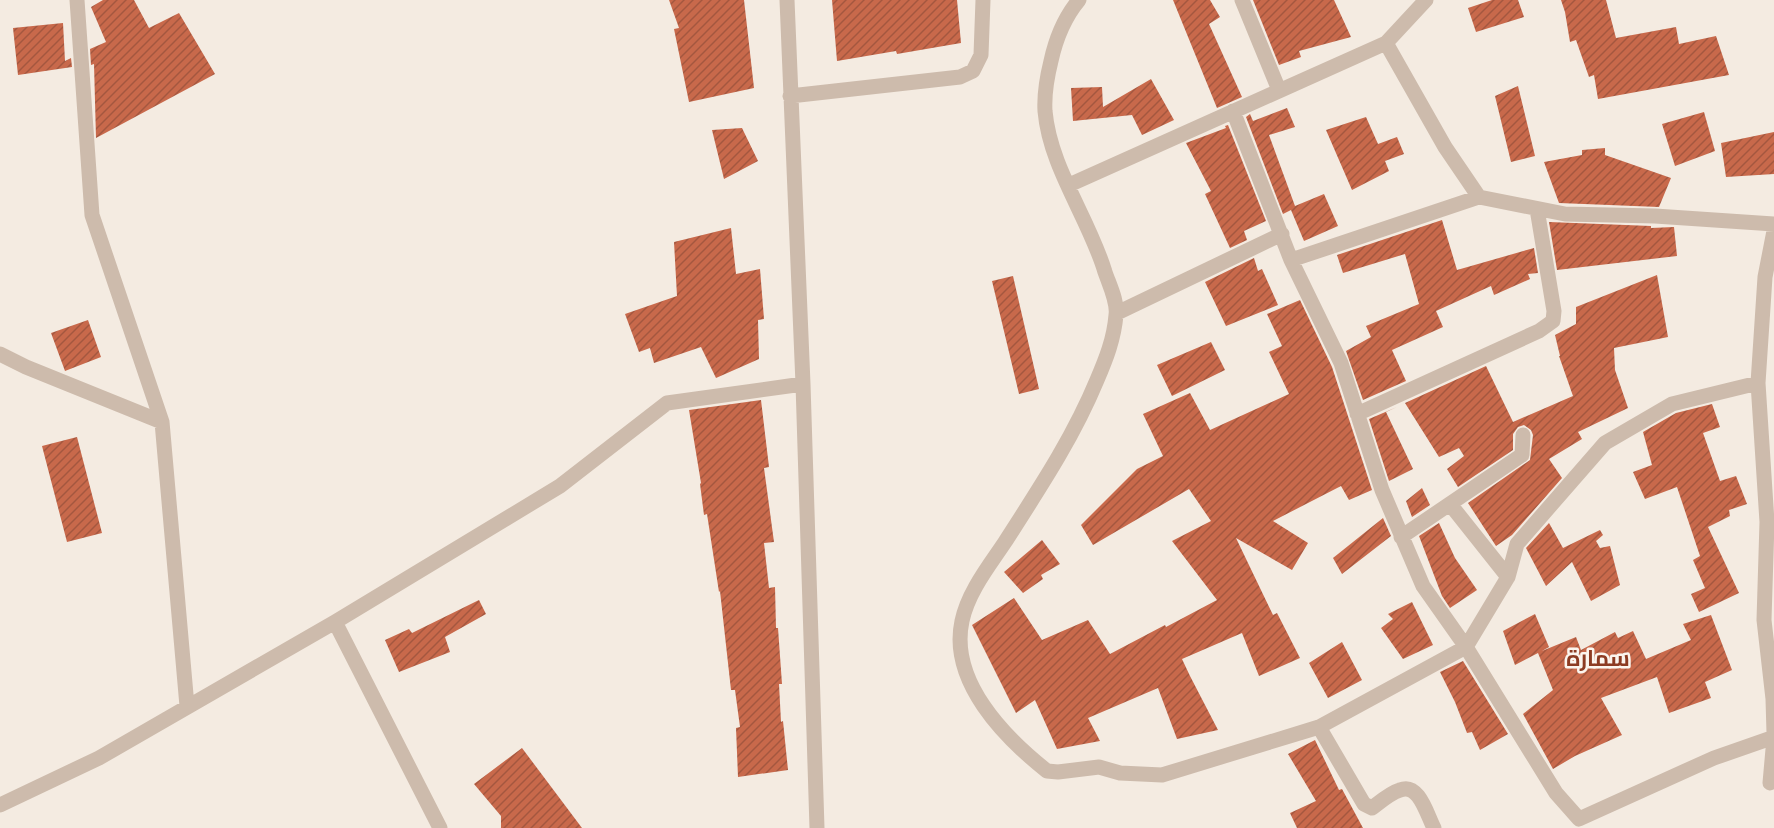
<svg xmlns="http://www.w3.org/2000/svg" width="1774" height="828" viewBox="0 0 1774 828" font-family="'Open Sans',Cairo,sans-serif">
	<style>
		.building { fill: url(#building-hatch) }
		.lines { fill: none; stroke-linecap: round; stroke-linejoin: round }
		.minor { stroke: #cdbbac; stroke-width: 15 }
		.labels { text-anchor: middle; stroke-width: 5; stroke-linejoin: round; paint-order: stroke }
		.district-label { font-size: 22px; font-weight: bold; fill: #8c3b22; stroke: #fbf5ee }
	</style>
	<defs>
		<pattern id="building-hatch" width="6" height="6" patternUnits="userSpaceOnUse" patternTransform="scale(1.5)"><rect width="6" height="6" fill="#c8694b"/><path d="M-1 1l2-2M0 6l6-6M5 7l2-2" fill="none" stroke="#a4573f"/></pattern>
	</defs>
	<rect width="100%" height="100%" fill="#f4ebe1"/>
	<path class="building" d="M 103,0 L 134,0 L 149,28 L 179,13 L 215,74 L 96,138 L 94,64 L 91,65 L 90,49 L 106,42 L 91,7 Z
		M 669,0 L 744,0 L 754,88 L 689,102 L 674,29 L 679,28 Z
		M 832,0 L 957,0 L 961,43 L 897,54 L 896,51 L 837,61 Z
		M 1173,0 L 1210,0 L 1220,17 L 1209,24 L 1242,97 L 1217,108 Z
		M 1253,0 L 1334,0 L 1351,37 L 1299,51 L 1301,57 L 1279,65 Z
		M 1492,0 L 1518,0 L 1524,17 L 1476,32 L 1468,8 Z
		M 1561,0 L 1606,0 L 1616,38 L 1676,27 L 1679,44 L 1716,36 L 1729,75 L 1598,99 L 1594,75 L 1589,77 L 1576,40 L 1570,42 L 1565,12 Z
		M 63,23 L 65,61 L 71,58 L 72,67 L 18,75 L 13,28 Z
		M 1151,79 L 1174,120 L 1142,135 L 1132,115 L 1073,121 L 1071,88 L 1102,87 L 1103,107 Z
		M 1518,86 L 1535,156 L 1511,162 L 1495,96 Z
		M 1287,108 L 1295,127 L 1269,135 L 1295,206 L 1324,194 L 1338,226 L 1304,241 L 1291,210 L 1283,214 L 1246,117 L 1250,114 L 1253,121 Z
		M 1704,112 L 1715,151 L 1675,166 L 1662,124 Z
		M 1366,117 L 1378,144 L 1397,137 L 1404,154 L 1385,161 L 1389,171 L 1352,190 L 1326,130 Z
		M 1228,125 L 1266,221 L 1244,231 L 1247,240 L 1230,248 L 1205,194 L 1211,191 L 1186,143 L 1226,128 L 1225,126 Z
		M 742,128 L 758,161 L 724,179 L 712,130 Z
		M 1774,132 L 1774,174 L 1726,177 L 1721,143 Z
		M 1605,148 L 1605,155 L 1671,178 L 1659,207 L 1559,203 L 1544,162 L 1582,155 L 1582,150 Z
		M 1442,220 L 1457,270 L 1534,248 L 1538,273 L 1528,274 L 1530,279 L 1494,295 L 1491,286 L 1436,311 L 1443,327 L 1392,350 L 1406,381 L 1363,400 L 1346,351 L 1371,337 L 1366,326 L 1419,304 L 1405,254 L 1343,273 L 1337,255 Z
		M 1549,222 L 1651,226 L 1651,228 L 1674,227 L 1677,256 L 1557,270 Z
		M 731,228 L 736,274 L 760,269 L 764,319 L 758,320 L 759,359 L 716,378 L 701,347 L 654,363 L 650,348 L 639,352 L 625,314 L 677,296 L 674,242 Z
		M 1254,258 L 1258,271 L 1262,269 L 1278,305 L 1226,326 L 1205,282 Z
		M 1657,275 L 1668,337 L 1614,348 L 1615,370 L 1628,408 L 1578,432 L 1582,439 L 1549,459 L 1562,478 L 1512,535 L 1496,546 L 1468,503 L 1530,460 L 1533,435 L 1531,430 L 1524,425 L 1518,427 L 1513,434 L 1513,450 L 1458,487 L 1447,469 L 1464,456 L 1459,448 L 1439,457 L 1405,403 L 1486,366 L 1513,422 L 1573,396 L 1559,356 L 1560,356 L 1555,335 L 1576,324 L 1576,307 Z
		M 1013,276 L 1039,389 L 1019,394 L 992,281 Z
		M 1300,300 L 1332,367 L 1372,490 L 1349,500 L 1341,486 L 1273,521 L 1308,543 L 1292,570 L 1236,538 L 1273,615 L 1277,613 L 1300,658 L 1259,676 L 1242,633 L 1182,659 L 1190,676 L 1218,730 L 1177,739 L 1158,688 L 1088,718 L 1100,741 L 1057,749 L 1035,700 L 1016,713 L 972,625 L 1014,598 L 1042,640 L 1088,620 L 1110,654 L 1165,625 L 1166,627 L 1217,600 L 1172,541 L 1211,521 L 1189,489 L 1093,545 L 1081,525 L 1137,469 L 1163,456 L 1143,414 L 1190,393 L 1210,430 L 1289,394 L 1269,352 L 1282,346 L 1267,314 Z
		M 88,320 L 101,357 L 65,371 L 51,333 Z
		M 1211,342 L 1225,370 L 1172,396 L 1157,365 Z
		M 761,400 L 769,467 L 764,468 L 774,542 L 764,543 L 769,588 L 775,587 L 776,628 L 778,628 L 782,684 L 779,684 L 781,722 L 783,721 L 788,770 L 738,777 L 736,728 L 740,727 L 735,690 L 731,690 L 720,591 L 719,592 L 707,514 L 704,515 L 700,484 L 701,483 L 689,410 Z
		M 1712,404 L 1720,427 L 1703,433 L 1720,481 L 1736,476 L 1747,504 L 1729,510 L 1730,516 L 1708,527 L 1739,593 L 1699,612 L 1691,594 L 1705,588 L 1693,560 L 1700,556 L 1677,487 L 1645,499 L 1633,472 L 1652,465 L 1643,432 L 1676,413 Z
		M 1397,407 L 1386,412 L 1413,469 L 1389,481 L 1369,419 Z
		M 77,437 L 102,533 L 67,542 L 42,446 Z
		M 1422,488 L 1430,505 L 1412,517 L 1406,501 Z
		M 1383,518 L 1391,536 L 1342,574 L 1333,558 Z
		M 1439,523 L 1455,558 L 1477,590 L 1450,608 L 1442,596 L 1419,536 Z
		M 1549,523 L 1563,548 L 1600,530 L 1603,535 L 1596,541 L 1600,548 L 1610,546 L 1620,585 L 1591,601 L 1572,562 L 1546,586 L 1526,548 Z
		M 1042,540 L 1060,564 L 1041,575 L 1043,579 L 1023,593 L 1004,572 Z
		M 479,600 L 486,614 L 445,637 L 450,652 L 399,672 L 385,640 L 409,629 L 412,633 Z
		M 1412,602 L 1433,645 L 1403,659 L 1381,628 L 1393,619 L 1388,614 Z
		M 1535,614 L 1549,647 L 1542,651 L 1576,637 L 1581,650 L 1615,632 L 1618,638 L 1633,631 L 1646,659 L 1691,640 L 1683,624 L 1711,615 L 1732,670 L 1705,682 L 1711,698 L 1669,713 L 1657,677 L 1601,698 L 1622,735 L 1575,756 L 1553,769 L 1523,714 L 1553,690 L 1538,653 L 1515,665 L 1503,631 Z
		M 1342,642 L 1362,680 L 1328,698 L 1309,663 Z
		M 1463,661 L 1508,734 L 1480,750 L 1472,732 L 1467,733 L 1455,702 L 1440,672 Z
		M 1315,740 L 1339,790 L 1342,789 L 1363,828 L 1297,828 L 1290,813 L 1316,801 L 1288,754 Z
		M 522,748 L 582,828 L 501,828 L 501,816 L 474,784 Z"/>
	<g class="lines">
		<path class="minor" d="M 77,0 L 92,215 L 162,422 L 187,706
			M 787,0 L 803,384 L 817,828
			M 1079,0 C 1064,18 1056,38 1051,61 C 1047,77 1044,94 1045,111 C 1050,168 1089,218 1105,272 C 1109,284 1118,302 1116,315 C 1114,339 1106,359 1097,380 C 1073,438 1039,489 1005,542 C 989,566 968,592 962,621 C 949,681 1004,737 1047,771 L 1058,772 L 1099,767 L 1120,773 L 1162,775 L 1319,727 L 1466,647 L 1508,577 L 1517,544 L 1605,443 L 1672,404 L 1758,383
			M 1242,0 L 1279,90
			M 1386,43 L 1445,147 L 1479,197 L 1565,214 L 1655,216 L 1774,224
			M 790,96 L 960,77 L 973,71 L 981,55 L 983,0
			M 1233,111 L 1291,260 L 1479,197
			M 1069,185 L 1386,43 L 1426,0
			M 1774,231 L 1765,277 L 1758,383 L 1767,522 L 1764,620 L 1773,699 L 1774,733
			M 1291,260 L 1341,363 L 1382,490 L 1423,586 L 1466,647 L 1556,793 L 1579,819 L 1714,758 L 1774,737
			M 1117,313 L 1282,234
			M 0,354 L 26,367 L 162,422
			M 1357,414 L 1539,331 L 1553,321 L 1554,311 L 1537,209
			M 1450,504 L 1508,577
			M 1401,537 L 1522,455 L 1523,435
			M 335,622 L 440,828
			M 1319,727 L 1364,804 L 1372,808 C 1380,802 1390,793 1400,790 C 1419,782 1427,815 1434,828
			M 1770,783 L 1774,738
			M 0,805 L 99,758 L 335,622 L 560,486 L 667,403 L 803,384"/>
	</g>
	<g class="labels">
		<g class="district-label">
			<text x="1598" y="666">سمارة</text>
		</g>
	</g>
</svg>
